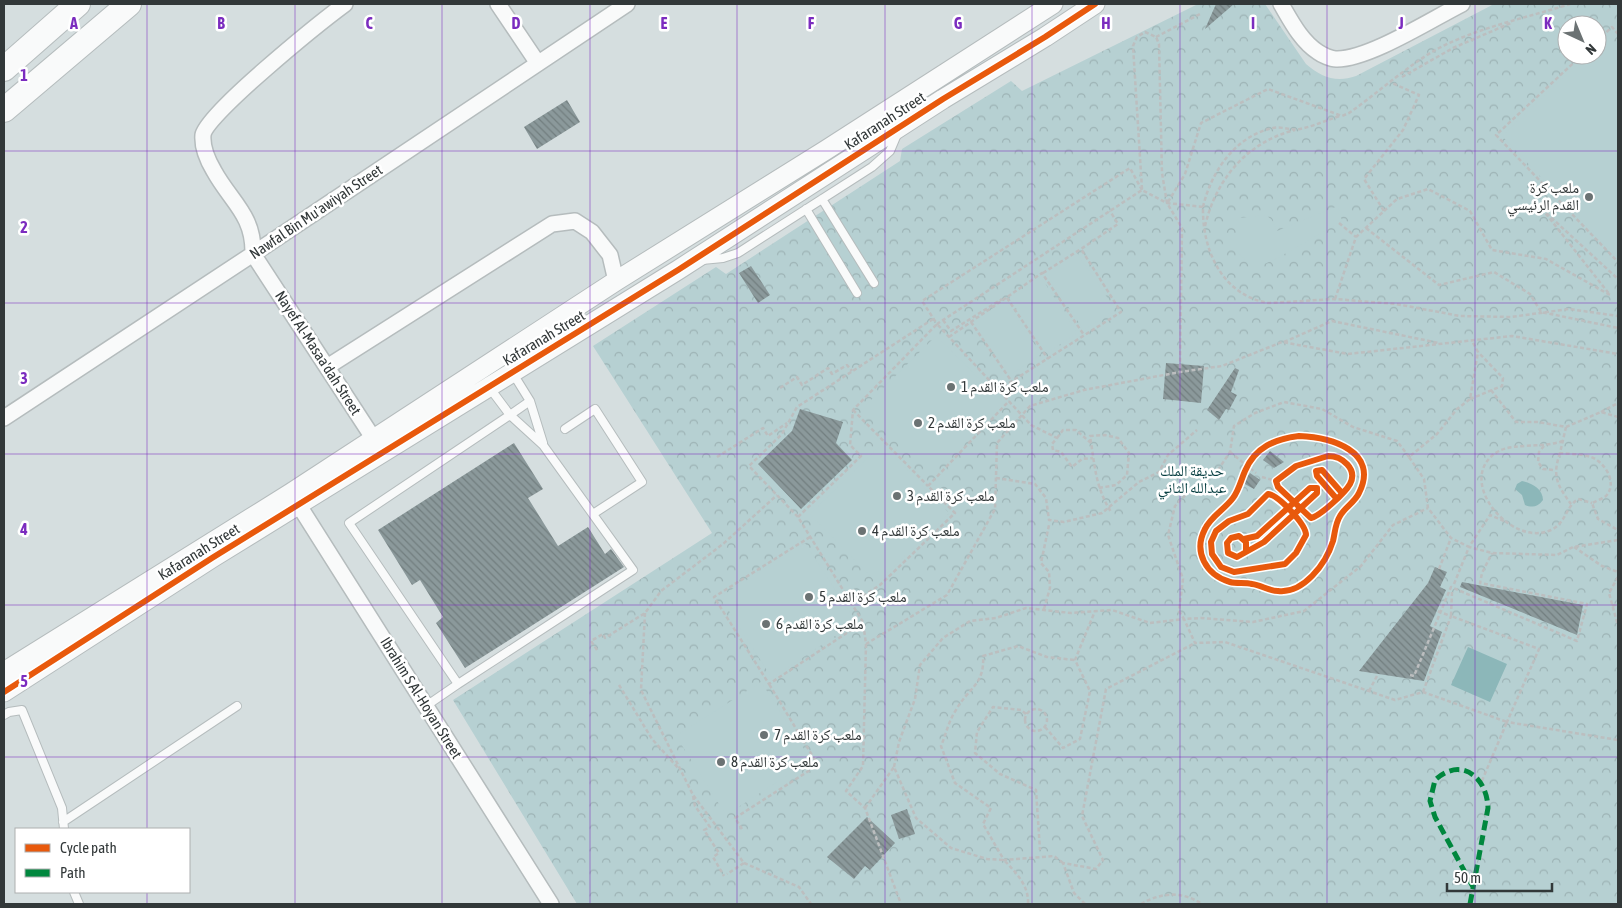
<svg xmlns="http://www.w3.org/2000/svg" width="1622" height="908" viewBox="0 0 1622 908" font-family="'Asap Condensed','Noto Naskh Arabic',sans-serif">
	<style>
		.park { fill: url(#park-crowns); fill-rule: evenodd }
		.garden { fill: #b6d0d2 }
		.water { fill: #8cb7b9 }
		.building { fill: url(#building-back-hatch) }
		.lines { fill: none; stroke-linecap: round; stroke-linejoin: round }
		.service-casing { stroke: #b5bcbd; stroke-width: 10 }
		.minor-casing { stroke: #b5bcbd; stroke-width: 18 }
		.tertiary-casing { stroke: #b5bcbd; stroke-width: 21 }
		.trunk-casing { stroke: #b5bcbd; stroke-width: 26 }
		.path { stroke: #bcbebf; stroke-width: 2.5; stroke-dasharray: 4 2.5; stroke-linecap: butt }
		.service { stroke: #f9fafa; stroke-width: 8 }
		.minor { stroke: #f9fafa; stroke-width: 15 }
		.tertiary { stroke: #f9fafa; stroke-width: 19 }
		.trunk { stroke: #f9fafa; stroke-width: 24 }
		.quiet { stroke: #00873e; stroke-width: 5; stroke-dasharray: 10 5; stroke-linecap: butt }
		.cycleway-casing { stroke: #fff; stroke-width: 9 }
		.cycleway { stroke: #e8590c; stroke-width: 6 }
		.grid { fill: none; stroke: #7b2cbf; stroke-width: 1; stroke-opacity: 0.55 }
		.poi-dot { fill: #6b7273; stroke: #fff; stroke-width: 2 }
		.labels { text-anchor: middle; stroke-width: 5; stroke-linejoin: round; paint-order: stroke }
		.street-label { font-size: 15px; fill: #323839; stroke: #fff }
		.poi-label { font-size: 15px; fill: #323839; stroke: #fff; text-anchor: start }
		.park-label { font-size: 15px; fill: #063e41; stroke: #fff }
		.grid-label { font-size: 16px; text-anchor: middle; font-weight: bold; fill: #7b2cbf; stroke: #fff; stroke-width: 5; stroke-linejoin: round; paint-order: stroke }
	</style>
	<defs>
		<pattern id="park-crowns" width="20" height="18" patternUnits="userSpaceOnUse" patternTransform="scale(1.25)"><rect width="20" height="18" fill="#b6d0d2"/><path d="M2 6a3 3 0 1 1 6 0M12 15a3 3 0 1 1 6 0" fill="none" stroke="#9db3b5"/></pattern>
		<pattern id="building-back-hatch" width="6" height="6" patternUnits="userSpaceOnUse" patternTransform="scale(1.25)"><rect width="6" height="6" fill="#8b999b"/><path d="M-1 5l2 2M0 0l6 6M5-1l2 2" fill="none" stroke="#727e7f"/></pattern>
	</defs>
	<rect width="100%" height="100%" fill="#d5dedf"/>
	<path class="park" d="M 1198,4 L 1265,4 L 1306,64 C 1321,77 1336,83 1356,76 L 1494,4 L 1618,4 L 1618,904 L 577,904 L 453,700 L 712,533 L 593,346 L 716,267 L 726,274 L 900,161 L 902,149 L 1011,81 L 1022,91 ZM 1567,25 L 1597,25 L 1597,55 L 1567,55 Z"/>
	<path class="garden" d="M 1608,36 L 1618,47 L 1618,258 L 1502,136 L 1587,55 L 1597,55 L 1597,46 Z
		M 1338,206 L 1342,221 L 1274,260 L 1264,264 L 1249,264 L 1236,250 L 1236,221 L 1239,218 L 1266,215 L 1272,220 L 1277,231 Z
		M 1077,253 L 1115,309 L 1084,330 L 1046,274 Z
		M 1041,277 L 1077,333 L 1047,353 L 1009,298 Z
		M 1005,300 L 1041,354 L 1009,376 L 973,322 Z
		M 936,336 L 1003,402 L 933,472 L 866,405 Z
		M 882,444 L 949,513 L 877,583 L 810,514 Z
		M 805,543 L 856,622 L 772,678 L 720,597 Z
		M 761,682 L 811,760 L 726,815 L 676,736 Z"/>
	<path class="water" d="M 1522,481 C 1532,483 1543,489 1543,500 C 1538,507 1532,508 1525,505 L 1522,495 L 1515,489 L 1517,484 Z
		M 1468,647 L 1507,664 L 1490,702 L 1451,685 Z"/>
	<path class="building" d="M 1216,4 L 1234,4 L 1205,29 Z
		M 567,100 L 580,122 L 537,149 L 524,127 Z
		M 751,266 L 770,295 L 758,303 L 739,273 Z
		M 1166,363 L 1204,366 L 1201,403 L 1163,399 Z
		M 1235,368 L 1239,370 L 1231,392 L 1237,395 L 1229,410 L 1226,409 L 1219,420 L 1207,410 Z
		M 800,409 L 843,422 L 836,443 L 852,460 L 801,509 L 758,464 L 792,431 Z
		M 514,443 L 543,489 L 528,498 L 558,546 L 588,527 L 605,554 L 611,549 L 624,567 L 465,668 L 436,623 L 443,617 L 420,580 L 412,585 L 378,530 Z
		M 1270,451 L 1284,462 L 1274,468 L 1263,460 Z
		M 1250,473 L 1260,480 L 1254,489 L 1243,483 Z
		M 1435,567 L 1447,572 L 1440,587 L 1446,590 L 1430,626 L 1442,632 L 1424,681 L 1359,671 L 1428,583 Z
		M 1462,582 L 1583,605 L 1577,635 L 1460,587 Z
		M 907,809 L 915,834 L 899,839 L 891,815 Z
		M 867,817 L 895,843 L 870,870 L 865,866 L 854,879 L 827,857 Z"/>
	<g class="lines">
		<g class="service-casing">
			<path id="service" d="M 822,199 L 874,283
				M 806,209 L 857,293
				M 702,260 L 723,258 L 738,253 L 872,167 L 890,151 L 898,132
				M 512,372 L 530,401 L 543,443
				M 489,387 L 510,415 L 543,445 L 633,570 L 458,684 L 349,523 L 510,415 L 530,401
				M 565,429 L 595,409 L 642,482 L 593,514
				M 426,706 L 458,684
				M 4,715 L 9,712 L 22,710 L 62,808 L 64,829
				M 63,822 L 237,706
				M 74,892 L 79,904"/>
		</g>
		<g class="minor-casing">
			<path id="minor" d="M 345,4 C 322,21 206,114 203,135 C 202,147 208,161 214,171 C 231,202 254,215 253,254 L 379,447
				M 498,4 L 537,62
				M 1281,4 C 1291,21 1301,41 1318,52 C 1322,55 1331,59 1336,59 C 1368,60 1432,19 1462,4
				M 327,367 L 552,224 L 575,221 L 592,232 L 610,255 L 616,281
				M 4,418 L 253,254 L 627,4
				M 293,496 L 551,904"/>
		</g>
		<g class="tertiary-casing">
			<path id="tertiary" d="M 4,672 L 291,493 L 616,281 L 826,150 L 1053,4
				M 4,692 L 212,558 L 678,270 L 943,99 L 1045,37 L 1095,4"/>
		</g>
		<g class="trunk-casing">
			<path id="trunk" d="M 4,69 L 78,4
				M 4,110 L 129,4"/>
		</g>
		<path class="path" d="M 1156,37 L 1202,13
			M 1597,41 L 1612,27 L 1618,34
			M 1582,55 L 1496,135 L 1618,262
			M 1402,77 L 1453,48 L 1511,23
			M 1142,189 L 1133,46 L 1137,37 L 1145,32 L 1156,37 L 1159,44 L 1162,173 L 1167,203 L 1182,228 L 1180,372 L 1222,366 L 1282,342 L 1348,354 L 1512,336 L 1618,354
			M 1142,190 L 1130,168 L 922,301 L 937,324 L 1142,190 L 1167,203 L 1203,207 C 1202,251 1223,296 1269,303 L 1335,299 L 1396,304 L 1460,316 L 1511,317 L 1569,309 L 1618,316
			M 1168,202 L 1185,174 L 1201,123 L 1268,89 L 1342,116 L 1349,113 C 1378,93 1408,65 1439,48 C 1480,27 1526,18 1570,4
			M 1203,207 C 1211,172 1235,136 1273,128 C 1282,126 1292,131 1300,129 C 1314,126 1327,120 1340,116
			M 1384,211 L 1397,199 L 1428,189 L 1470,211 L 1492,250 L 1546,259 L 1610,295 L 1543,210 L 1618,279
			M 1339,223 L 1356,237
			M 1205,226 C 1216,179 1247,142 1295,130
			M 1366,228 L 1439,285 L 1494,272 L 1530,294 L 1541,312 L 1618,328
			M 1043,273 L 1081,249
			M 1007,298 L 1048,359
			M 1335,299 L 1356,237 L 1384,211 L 1364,179 L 1403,130 L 1419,95 L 1392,83
			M 933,319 L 797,407 L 782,434 L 749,466 L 798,517 L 863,622 L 866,644 L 947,595 L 995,509 L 997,443 L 1030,406 L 1084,390 L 1180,372
			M 943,320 L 951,331 L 1002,299
			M 971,322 L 1012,382
			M 949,337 L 1042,273 L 1084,335
			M 1284,342 L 1332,321 L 1439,343
			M 780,388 L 797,377 L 802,385 L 828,368 L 832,374 L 847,365 L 852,371
			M 998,390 L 1121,312 L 1081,249 L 1118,224 L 1110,211
			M 1491,390 L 1516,422 L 1538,422 L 1566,427 L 1601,412 L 1618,417
			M 1470,399 L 1502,386 L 1503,378 L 1478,352
			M 853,410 L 928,486
			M 1601,412 L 1618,403
			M 1566,427 L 1560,453 C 1570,454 1582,454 1591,457 C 1605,462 1618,483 1606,496 C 1602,499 1596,501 1592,503 L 1598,519 L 1618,530
			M 1057,438 L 1063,430 L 1076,430 L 1091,443
			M 1563,441 C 1544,448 1514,443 1499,451 C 1452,477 1510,549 1551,530 C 1566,523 1565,508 1578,499 L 1592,503
			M 1544,446 L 1539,452 L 1538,462 L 1543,469 L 1554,470
			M 1230,452 L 1256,473
			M 1560,453 C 1552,476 1557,485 1571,504
			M 717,457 L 763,428 L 768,436 L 787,423
			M 1409,457 L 1397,441 L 1353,427 L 1322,409 L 1284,402 L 1255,413 L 1234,426 L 1230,452 L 1216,473 L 1192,488 L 1175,506 L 1168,535 L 1183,579 L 1179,611 L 1184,619 L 1201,618 L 1253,622 L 1304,611 L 1361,566 L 1393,525 L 1428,508
			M 1262,477 L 1276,481
			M 996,478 L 1035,484 L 1046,498 L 1049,520 L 1064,522 L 1102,513 L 1139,482 L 1159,472 L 1168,455 L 1197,430
			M 1099,488 L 1116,485 L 1127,475 L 1129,453 L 1118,438 L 1105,435 L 1090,436 C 1095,466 1095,486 1111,512
			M 798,517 L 861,456 L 850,445 L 853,410 L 937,324 L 1031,425 L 1057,438 L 1052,444 L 1053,450 L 1061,452 L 1072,467 L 1082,459 L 1093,458
			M 1504,521 L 1490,515 L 1469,547 L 1492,553 L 1557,555 L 1573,547 L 1618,540
			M 810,537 L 714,597 L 769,684 L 862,623
			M 1574,547 L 1602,566 L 1618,572
			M 1439,569 L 1451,538
			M 1618,577 L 1609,593 L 1618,626
			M 1454,584 L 1469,547 L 1451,538 L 1428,508 L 1424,479 L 1409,457 L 1437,434 L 1457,409 L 1470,399 L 1478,352 L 1472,341
			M 1452,592 L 1451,616 L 1539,649 L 1507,722 L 1618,740
			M 852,603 L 880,585 L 955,513 L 928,486 L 1009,401
			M 1612,606 L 1618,604
			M 1044,609 L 1050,588 L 1049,572 L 1041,563 L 1049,525
			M 645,613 L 641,690 L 693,795 L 744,863 L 727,874
			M 866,644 L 863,766 L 846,791 L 865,808 L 901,904
			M 597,650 L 591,641 L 603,634 L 605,638 L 645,613 L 661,591 L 723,544 L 777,495
			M 1410,675 L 1414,676 L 1451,587 L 1577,641 L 1587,604 L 1480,583 L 1482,573 L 1492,553
			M 619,685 L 652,739 L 679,769
			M 1369,691 L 1378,674
			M 1423,692 L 1451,616 L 1437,611
			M1025 720a11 11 0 1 1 22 0a11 11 0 1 1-22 0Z
			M 1026,714 L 1021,710 L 993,707 L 977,732 L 975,753 L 1000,774 L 1036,790 L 1040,850
			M 1045,727 L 1063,748 L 1080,739 L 1090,691 L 1075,660 L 1095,611
			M 894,767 L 899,742 L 915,699 L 920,665 L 943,638 L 970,621 L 996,618 L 1026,608 L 1071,613 L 1112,610 L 1150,623 L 1184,619 L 1195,643 L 1225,642 L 1395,700 L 1423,692 L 1507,722 L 1481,783
			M 693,796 L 695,806 L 710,827 L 704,830 L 719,853 L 713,857 L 724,876
			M 865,808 L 894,767 L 916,818 L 951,848 L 987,859 L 1004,860 C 1016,873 1029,885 1028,904
			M 742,829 L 735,818 L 818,765 L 769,684
			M 744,863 L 799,887 L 811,904
			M 1063,863 L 1054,856 L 1004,860 L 983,824 L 991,808 L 955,783 L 941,746 C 946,734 949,720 956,710 C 968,688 985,685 983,656 L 1018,646 L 1047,657 L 1075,660
			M 1085,904 L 1074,893 L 1063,863 L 1096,869 L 1103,860 L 1082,816 L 1106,689 L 1195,643
			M 1141,904 C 1162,892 1182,891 1202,904"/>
		<use href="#service" class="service"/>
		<use href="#minor" class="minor"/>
		<use href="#tertiary" class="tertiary"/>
		<use href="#trunk" class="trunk"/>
		<path class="quiet" d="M 1470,904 L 1488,808 C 1487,777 1461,756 1435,780 L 1430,801 L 1435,817 L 1473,887"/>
		<g class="cycleway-casing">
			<path id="cycleway" d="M 1299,436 C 1330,437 1380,451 1359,493 C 1355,502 1345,507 1340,516 C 1335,524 1335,533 1333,541 C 1326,564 1303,594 1278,591 C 1269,591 1261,585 1252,584 C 1245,582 1237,584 1230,582 C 1206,575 1193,552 1205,529 C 1211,516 1224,510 1233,498 C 1239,490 1241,480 1245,471 C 1255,447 1275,439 1299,436 Z
				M 1328,456 C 1342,456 1358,469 1350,484 C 1345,493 1320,516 1311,518 L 1278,487 L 1276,481 L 1296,466 Z
				M 1268,494 C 1278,495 1306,524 1306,535 L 1296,553 L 1285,564 L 1234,572 L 1221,567 L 1212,554 L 1211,542 L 1216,531 L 1229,521 L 1248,514 Z
				M 1336,498 L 1317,476 L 1316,471 L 1322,470 L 1342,493
				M 1244,539 L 1257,536 L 1310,488 L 1317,488 L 1317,493 L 1264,542 L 1237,557 L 1228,553 L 1227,543 L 1231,538 L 1239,536 L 1246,542 L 1246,551
				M 4,692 L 212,558 L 678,270 L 943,99 L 1045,37 L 1095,4"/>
		</g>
		<use href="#cycleway" class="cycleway"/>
	</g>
	<path class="grid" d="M 147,4 L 147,829M 295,4 L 295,904M 442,4 L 442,904M 590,4 L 590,904M 737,4 L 737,904M 885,4 L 885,904M 1032,4 L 1032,904M 1180,4 L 1180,904M 1327,4 L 1327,904M 1475,4 L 1475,904M 4,151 L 1618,151M 4,303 L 1618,303M 4,454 L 1618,454M 4,605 L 1618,605M 4,757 L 1618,757M 147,892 L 147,904"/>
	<g class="poi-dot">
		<circle cx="1589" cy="197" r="5"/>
		<circle cx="951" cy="387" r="5"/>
		<circle cx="918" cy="423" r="5"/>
		<circle cx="897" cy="496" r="5"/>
		<circle cx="862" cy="531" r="5"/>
		<circle cx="809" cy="597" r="5"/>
		<circle cx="766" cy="624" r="5"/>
		<circle cx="764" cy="735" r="5"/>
		<circle cx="721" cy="762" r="5"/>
	</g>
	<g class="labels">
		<g class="street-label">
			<text transform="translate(885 121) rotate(-33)" y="5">Kafaranah Street</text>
			<text transform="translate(316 212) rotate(-34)" y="5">Nawfal Bin Mu'awiyah Street</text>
			<text transform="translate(544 338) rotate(-31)" y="5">Kafaranah Street</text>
			<text transform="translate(318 353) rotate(57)" y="5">Nayef Al-Masaa'dah Street</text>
			<text transform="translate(199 552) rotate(-32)" y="5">Kafaranah Street</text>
			<text transform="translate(421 698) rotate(58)" y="5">Ibrahim S Al-Hoyan Street</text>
		</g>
		<g class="poi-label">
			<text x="1579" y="193" text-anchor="end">ملعب كرة<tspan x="1579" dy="17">القدم الرئيسي</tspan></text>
			<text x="961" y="392">ملعب كرة القدم 1</text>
			<text x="928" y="428">ملعب كرة القدم 2</text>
			<text x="907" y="501">ملعب كرة القدم 3</text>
			<text x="872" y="536">ملعب كرة القدم 4</text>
			<text x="819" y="602">ملعب كرة القدم 5</text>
			<text x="776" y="629">ملعب كرة القدم 6</text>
			<text x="774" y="740">ملعب كرة القدم 7</text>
			<text x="731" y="767">ملعب كرة القدم 8</text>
		</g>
		<g class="park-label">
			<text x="1192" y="476">حديقة الملك<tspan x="1192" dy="17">عبدالله الثاني</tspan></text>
		</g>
	</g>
	<g class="grid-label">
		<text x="74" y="29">A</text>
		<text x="221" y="29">B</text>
		<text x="369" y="29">C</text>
		<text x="516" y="29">D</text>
		<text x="664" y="29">E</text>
		<text x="811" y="29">F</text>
		<text x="958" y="29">G</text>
		<text x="1106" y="29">H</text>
		<text x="1253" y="29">I</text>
		<text x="1401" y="29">J</text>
		<text x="1548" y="29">K</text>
		<text x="24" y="81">1</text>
		<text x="24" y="233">2</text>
		<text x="24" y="384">3</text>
		<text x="24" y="535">4</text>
		<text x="24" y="687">5</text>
	</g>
	<rect width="1622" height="908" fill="none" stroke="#323839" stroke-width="10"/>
	<rect x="15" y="828" width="175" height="65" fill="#ffffff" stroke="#adafb0"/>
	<rect x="25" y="844" width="25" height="8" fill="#e8590c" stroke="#adafb0"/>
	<text x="60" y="853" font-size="15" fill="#323839">Cycle path</text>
	<rect x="25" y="869" width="25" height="8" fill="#00873e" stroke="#adafb0"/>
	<text x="60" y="878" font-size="15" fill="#323839">Path</text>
	<g transform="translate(1582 40) rotate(136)"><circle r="24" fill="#ffffff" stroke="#adafb0"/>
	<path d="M0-4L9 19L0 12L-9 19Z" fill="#6b7273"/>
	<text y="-8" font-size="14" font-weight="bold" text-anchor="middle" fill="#323839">N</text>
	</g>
	<path d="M1447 883v8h105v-8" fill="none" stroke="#323839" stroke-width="2.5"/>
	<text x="1454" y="883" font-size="15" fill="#323839" stroke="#ffffff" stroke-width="4" paint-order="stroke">50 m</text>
</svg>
